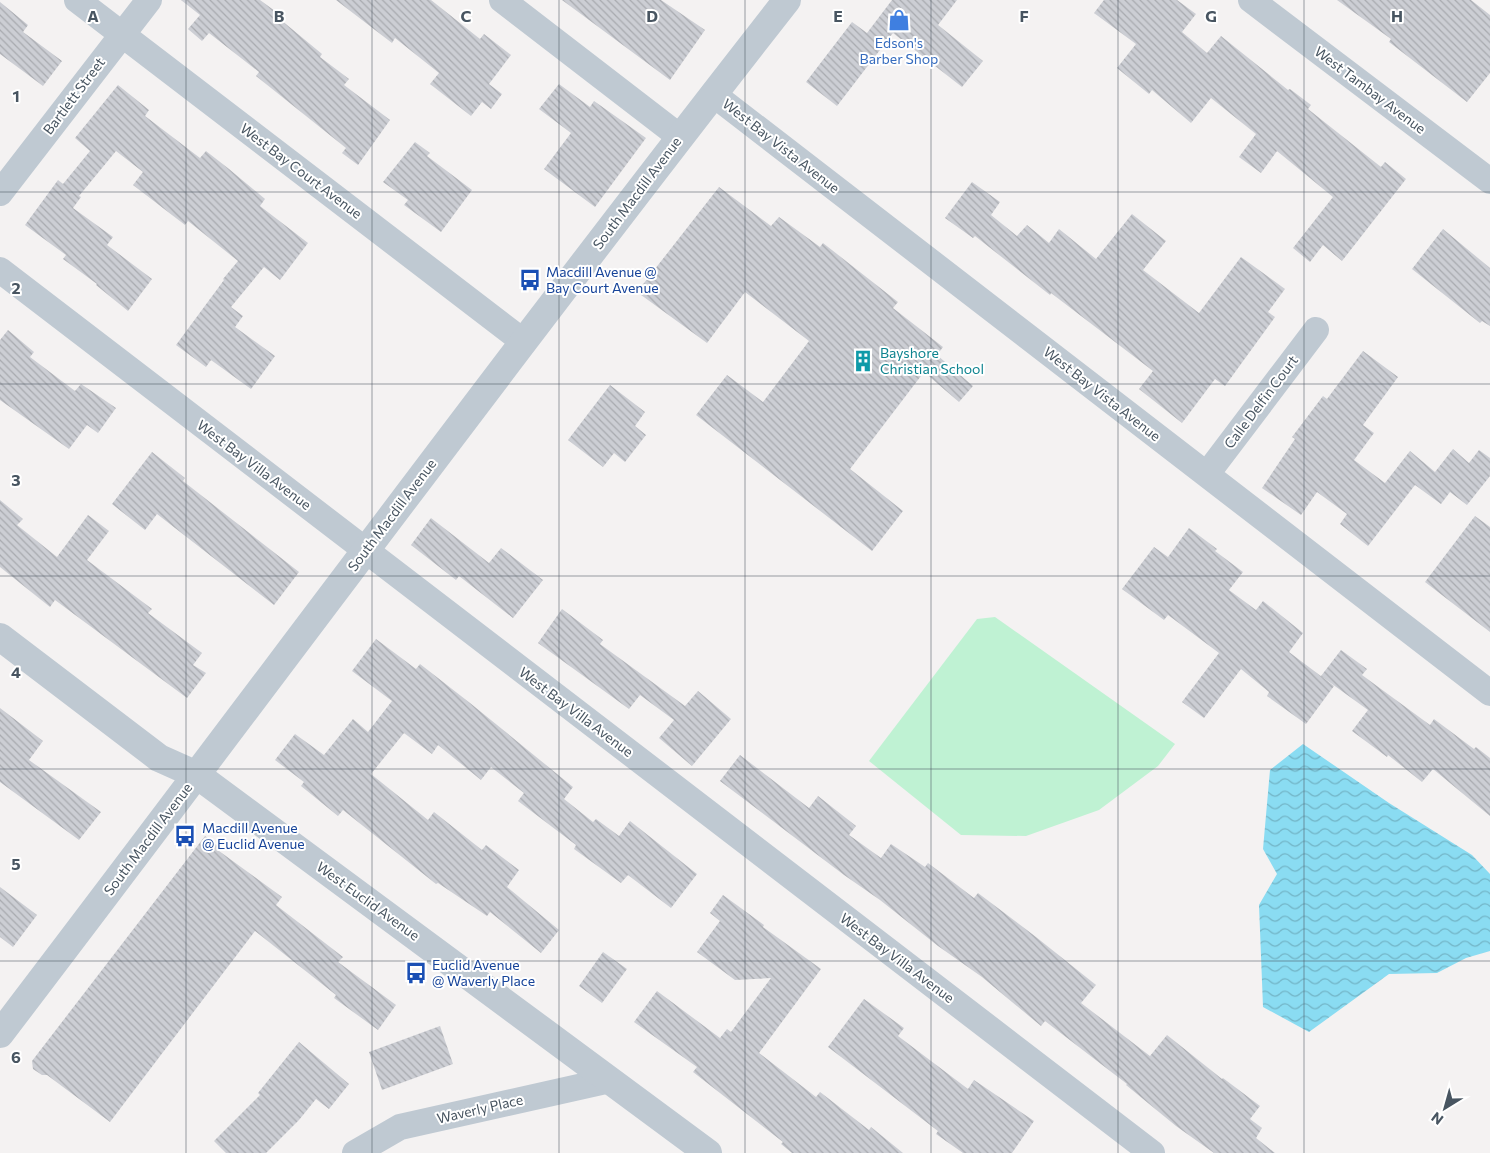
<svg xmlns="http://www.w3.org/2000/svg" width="1490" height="1153" viewBox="0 0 1490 1153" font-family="Commissioner,sans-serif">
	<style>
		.grass { fill: #bff2d3 }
		.water { fill: url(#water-waves) }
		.building { fill: url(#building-back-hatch) }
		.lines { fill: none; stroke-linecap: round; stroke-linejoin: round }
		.minor { stroke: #bfc9d2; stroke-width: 26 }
		.tertiary { stroke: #bfc9d2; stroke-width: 28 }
		.grid { fill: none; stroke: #485561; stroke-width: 1; stroke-opacity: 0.55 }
		.labels { text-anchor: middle; stroke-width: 4; stroke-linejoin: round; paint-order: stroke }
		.shop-label { font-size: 14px; fill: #366cbe; stroke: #fff }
		.street-label { font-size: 14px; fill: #485561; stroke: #fff }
		.transit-label { font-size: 14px; fill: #164399; stroke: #fff; text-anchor: start }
		.culture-label { font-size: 14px; fill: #0d838f; stroke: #fff; text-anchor: start }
		.grid-label { font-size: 16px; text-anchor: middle; font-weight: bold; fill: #485561; stroke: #fff; stroke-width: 4; stroke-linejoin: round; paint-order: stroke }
	</style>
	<defs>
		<pattern id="water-waves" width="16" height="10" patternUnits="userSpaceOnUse" patternTransform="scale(1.25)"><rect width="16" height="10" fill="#8adcf2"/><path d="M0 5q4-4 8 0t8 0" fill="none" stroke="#73b5c7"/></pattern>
		<pattern id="building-back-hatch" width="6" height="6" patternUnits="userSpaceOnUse" patternTransform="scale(1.25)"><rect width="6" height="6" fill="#ccced4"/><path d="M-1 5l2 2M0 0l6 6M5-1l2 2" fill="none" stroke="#a8aaaf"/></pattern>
	</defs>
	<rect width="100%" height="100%" fill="#f4f2f2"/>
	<path class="grass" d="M 995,617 L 1175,744 L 1158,766 L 1099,810 L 1026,836 L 961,835 L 869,761 L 977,619 Z"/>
	<path class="water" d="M 1303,744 L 1389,803 L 1472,855 L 1490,874 L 1490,951 L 1466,958 L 1437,973 L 1389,974 L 1309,1032 L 1263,1007 L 1259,905 L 1277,874 L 1263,849 L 1270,770 Z"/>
	<path class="building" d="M 181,0 L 260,0 L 283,17 L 281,20 L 322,54 L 320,57 L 349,79 L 344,85 L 390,120 L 358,165 L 342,153 L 346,148 L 256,76 L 259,72 L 209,33 L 202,41 L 188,29 L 200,15 Z
		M 336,0 L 431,0 L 480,39 L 484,34 L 511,55 L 489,84 L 502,94 L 491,109 L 482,102 L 471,116 L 430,84 L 439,73 L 395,38 L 392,43 Z
		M 562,0 L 661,0 L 705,30 L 670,80 Z
		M 892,0 L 957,0 L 938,25 L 983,61 L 962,87 L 893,33 L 837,106 L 806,82 L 852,22 L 867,33 Z
		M 1104,0 L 1177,0 L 1196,14 L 1182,32 L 1207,53 L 1221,36 L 1288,90 L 1290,89 L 1311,105 L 1308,109 L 1381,167 L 1385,162 L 1406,179 L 1342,261 L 1323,245 L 1310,262 L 1293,248 L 1333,197 L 1277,151 L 1261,173 L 1239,157 L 1256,134 L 1211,98 L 1191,123 L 1152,90 L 1149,94 L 1117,68 L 1136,44 L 1094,13 Z
		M 1337,0 L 1471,0 L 1490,15 L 1490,73 L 1467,102 L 1389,42 L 1391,39 Z
		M 0,2 L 28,25 L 23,32 L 62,61 L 43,86 L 0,54 Z
		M 559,84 L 590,107 L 594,101 L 646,138 L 595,207 L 544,169 L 571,133 L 539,109 Z
		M 118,85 L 149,110 L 145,116 L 200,158 L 206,151 L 229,169 L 265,199 L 260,206 L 308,243 L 280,280 L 264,267 L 231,307 L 243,316 L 235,327 L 275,356 L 251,389 L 211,360 L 206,367 L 176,345 L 224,280 L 223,279 L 238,261 L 188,221 L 185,225 L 133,185 L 143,172 L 116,151 L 79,196 L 81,197 L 73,208 L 113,237 L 107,245 L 152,279 L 128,311 L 96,285 L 97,284 L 63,259 L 66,255 L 25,225 L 58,180 L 63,184 L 90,151 L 75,138 Z
		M 415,142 L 430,153 L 427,156 L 472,190 L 441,232 L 404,205 L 408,200 L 383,182 Z
		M 972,182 L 1000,202 L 991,215 L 1017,236 L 1027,225 L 1049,243 L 1059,229 L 1096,259 L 1132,214 L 1166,241 L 1143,270 L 1199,313 L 1241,257 L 1285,289 L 1268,312 L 1275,317 L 1225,386 L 1215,379 L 1182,423 L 1139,389 L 1153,371 L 1051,293 L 1050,295 L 975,236 L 973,238 L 945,218 Z
		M 719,187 L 771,226 L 779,217 L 820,247 L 823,243 L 898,302 L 893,308 L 943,347 L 937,355 L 973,386 L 959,402 L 924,372 L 850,469 L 903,511 L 872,551 L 696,415 L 727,375 L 763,402 L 809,341 L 745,292 L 707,343 L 637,292 Z
		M 1443,229 L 1490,268 L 1490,326 L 1482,321 L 1480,323 L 1412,269 Z
		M 8,330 L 34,352 L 30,357 L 75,391 L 81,384 L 116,408 L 98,433 L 87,425 L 69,449 L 0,400 L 0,340 Z
		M 1363,351 L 1398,377 L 1363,425 L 1374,433 L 1354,460 L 1385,483 L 1410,451 L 1435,472 L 1453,449 L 1469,463 L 1479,450 L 1490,458 L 1490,476 L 1467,505 L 1450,492 L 1441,504 L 1415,485 L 1368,546 L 1340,524 L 1347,514 L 1317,492 L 1301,515 L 1262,488 L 1295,439 L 1292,437 L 1323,396 L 1327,399 Z
		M 610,385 L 645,412 L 635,426 L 646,435 L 625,462 L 614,453 L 603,467 L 568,440 Z
		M 152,452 L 185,478 L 183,481 L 299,572 L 274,605 L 157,514 L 145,530 L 112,504 Z
		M 0,500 L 23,519 L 17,525 L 57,557 L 88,515 L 109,531 L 87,560 L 152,609 L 148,613 L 202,653 L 193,665 L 206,673 L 187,698 L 55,600 L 50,607 L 0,567 Z
		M 1475,516 L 1490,527 L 1490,632 L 1425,582 Z
		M 431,518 L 489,563 L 501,548 L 543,580 L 513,618 L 459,576 L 456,580 L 411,545 Z
		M 1189,528 L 1217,549 L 1215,551 L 1243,572 L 1229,590 L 1256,610 L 1263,601 L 1303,633 L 1289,652 L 1334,686 L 1306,724 L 1267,696 L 1269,692 L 1241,669 L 1204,718 L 1182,702 L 1219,653 L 1168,615 L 1164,620 L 1122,589 L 1154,547 L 1168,557 Z
		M 562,609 L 603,640 L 600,644 L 685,706 L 698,691 L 731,719 L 692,766 L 659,738 L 674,720 L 640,695 L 629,709 L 538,643 Z
		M 376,639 L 416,669 L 420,664 L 470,703 L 573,787 L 564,799 L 593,822 L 596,819 L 619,836 L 630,821 L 697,874 L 671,908 L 628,875 L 621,883 L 574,849 L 576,845 L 518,801 L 524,793 L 491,767 L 481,780 L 438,745 L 432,754 L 404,733 L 371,774 L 428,820 L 434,812 L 482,850 L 486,845 L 519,870 L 507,887 L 559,930 L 541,953 L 490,912 L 487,916 L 438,883 L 436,884 L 343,810 L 338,816 L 301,786 L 304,782 L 275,760 L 295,734 L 324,755 L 353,719 L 368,732 L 392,701 L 352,671 Z
		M 1341,650 L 1367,669 L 1362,675 L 1430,725 L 1434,719 L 1474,749 L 1476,747 L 1490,758 L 1490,816 L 1433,769 L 1422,782 L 1388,755 L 1387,757 L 1352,731 L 1368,710 L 1321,676 Z
		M 0,708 L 43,741 L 29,760 L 101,812 L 79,840 L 0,782 Z
		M 740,755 L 809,808 L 818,796 L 856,826 L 849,835 L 881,858 L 891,844 L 925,867 L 928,863 L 974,898 L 978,893 L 1036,937 L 1096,985 L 1081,1003 L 1150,1056 L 1167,1035 L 1222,1079 L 1223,1078 L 1260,1106 L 1250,1119 L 1262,1128 L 1256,1138 L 1275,1153 L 1214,1153 L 1176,1126 L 1126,1085 L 1127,1084 L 1045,1021 L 1041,1026 L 982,977 L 938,946 L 880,900 L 844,875 L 720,781 Z
		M 205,836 L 218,846 L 219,851 L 282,897 L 276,905 L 343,957 L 338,962 L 396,1005 L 378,1030 L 334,998 L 336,995 L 255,931 L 110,1122 L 47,1075 L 42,1075 L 33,1069 L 32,1061 Z
		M 0,887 L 37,915 L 13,947 L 0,937 Z
		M 723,895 L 764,925 L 763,927 L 821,969 L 759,1053 L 816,1097 L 820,1092 L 869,1130 L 871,1127 L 903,1153 L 792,1153 L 781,1144 L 783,1142 L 693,1072 L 697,1067 L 634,1022 L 657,991 L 720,1038 L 727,1029 L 731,1032 L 771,978 L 735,980 L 697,952 L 720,921 L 710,913 Z
		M 603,952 L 627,969 L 602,1003 L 579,986 Z
		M 864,999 L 904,1028 L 898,1036 L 968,1089 L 974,1080 L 1034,1121 L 1012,1153 L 963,1153 L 936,1134 L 938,1131 L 828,1047 Z
		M 440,1026 L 453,1064 L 382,1090 L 369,1052 Z
		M 299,1042 L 349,1084 L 329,1109 L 316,1099 L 299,1120 L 266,1153 L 226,1153 L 214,1141 L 260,1095 L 258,1093 Z"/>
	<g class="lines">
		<path class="minor" d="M 77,0 L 524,342
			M 502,0 L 680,137
			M 1251,0 L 1490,181
			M 713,94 L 1490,693
			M 0,193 L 149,0
			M 0,270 L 1152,1153
			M 1207,474 L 1316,330
			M 355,1153 L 400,1127 L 610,1080"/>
		<path class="tertiary" d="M 0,637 L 159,758 L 197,775 L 708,1153
			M 0,1034 C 263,689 520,341 787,0"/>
	</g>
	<path class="grid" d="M 186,0 L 186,1153M 372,0 L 372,1153M 559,0 L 559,1153M 745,0 L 745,1153M 931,0 L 931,1153M 1118,0 L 1118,1153M 1304,0 L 1304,1153M 0,192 L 1490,192M 0,384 L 1490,384M 0,576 L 1490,576M 0,769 L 1490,769M 0,961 L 1490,961"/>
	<defs>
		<g id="shop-bare" transform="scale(1.725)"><path d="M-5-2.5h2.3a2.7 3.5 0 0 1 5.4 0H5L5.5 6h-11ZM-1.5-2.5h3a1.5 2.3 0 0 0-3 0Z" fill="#3f7fe0" stroke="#fff" stroke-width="2.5" paint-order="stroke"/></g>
		<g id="bus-bare" transform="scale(1.725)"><path d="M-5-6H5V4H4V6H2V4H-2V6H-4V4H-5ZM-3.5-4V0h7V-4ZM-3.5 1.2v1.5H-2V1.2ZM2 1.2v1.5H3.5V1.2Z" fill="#1a4fb4" stroke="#fff" stroke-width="2.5" paint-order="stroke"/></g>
		<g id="building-bare" transform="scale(1.725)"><path d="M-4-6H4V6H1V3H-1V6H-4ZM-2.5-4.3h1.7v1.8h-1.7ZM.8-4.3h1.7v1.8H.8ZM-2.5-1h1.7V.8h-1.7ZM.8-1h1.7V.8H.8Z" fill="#0f9aa8" stroke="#fff" stroke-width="2.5" paint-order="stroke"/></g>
	</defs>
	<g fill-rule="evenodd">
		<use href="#shop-bare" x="899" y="20"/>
		<use href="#bus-bare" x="530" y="280"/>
		<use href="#building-bare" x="863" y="361"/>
		<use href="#bus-bare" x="185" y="836"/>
		<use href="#bus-bare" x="416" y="973"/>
	</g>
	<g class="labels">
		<g class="shop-label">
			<text x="899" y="48">Edson's<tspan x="899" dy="16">Barber Shop</tspan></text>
		</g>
		<g class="street-label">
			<text transform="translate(1370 90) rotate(37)" y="5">West Tambay Avenue</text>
			<text transform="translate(74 96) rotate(-53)" y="5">Bartlett Street</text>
			<text transform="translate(781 146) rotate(38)" y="5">West Bay Vista Avenue</text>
			<text transform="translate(301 171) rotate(37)" y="5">West Bay Court Avenue</text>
			<text transform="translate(637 193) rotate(-53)" y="5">South Macdill Avenue</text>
			<text transform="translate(1102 394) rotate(38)" y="5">West Bay Vista Avenue</text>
			<text transform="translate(1261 402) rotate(-53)" y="5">Calle Delfin Court</text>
			<text transform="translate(254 465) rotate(37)" y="5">West Bay Villa Avenue</text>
			<text transform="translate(392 515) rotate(-53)" y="5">South Macdill Avenue</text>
			<text transform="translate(576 712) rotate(37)" y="5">West Bay Villa Avenue</text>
			<text transform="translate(148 839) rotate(-53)" y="5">South Macdill Avenue</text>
			<text transform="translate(368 901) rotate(36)" y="5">West Euclid Avenue</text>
			<text transform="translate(897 958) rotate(37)" y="5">West Bay Villa Avenue</text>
			<text transform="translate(480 1109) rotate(-13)" y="5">Waverly Place</text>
		</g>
		<g class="transit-label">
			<text x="546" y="277">Macdill Avenue @<tspan x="546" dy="16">Bay Court Avenue</tspan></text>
			<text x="202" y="833">Macdill Avenue<tspan x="202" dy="16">@ Euclid Avenue</tspan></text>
			<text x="432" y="970">Euclid Avenue<tspan x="432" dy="16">@ Waverly Place</tspan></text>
		</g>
		<g class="culture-label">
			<text x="880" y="358">Bayshore<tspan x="880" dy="16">Christian School</tspan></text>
		</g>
	</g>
	<g class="grid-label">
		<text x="93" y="22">A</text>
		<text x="279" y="22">B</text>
		<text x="466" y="22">C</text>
		<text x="652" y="22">D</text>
		<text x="838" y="22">E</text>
		<text x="1024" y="22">F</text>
		<text x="1211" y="22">G</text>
		<text x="1397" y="22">H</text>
		<text x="16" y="102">1</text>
		<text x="16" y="294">2</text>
		<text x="16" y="486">3</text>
		<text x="16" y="678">4</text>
		<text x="16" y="870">5</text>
		<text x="16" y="1063">6</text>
	</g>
	<g transform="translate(1445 1108) rotate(217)" stroke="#ffffff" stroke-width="4" paint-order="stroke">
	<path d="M0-4L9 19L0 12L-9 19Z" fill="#485561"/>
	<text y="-8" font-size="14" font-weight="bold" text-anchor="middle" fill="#485561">N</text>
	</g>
</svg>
